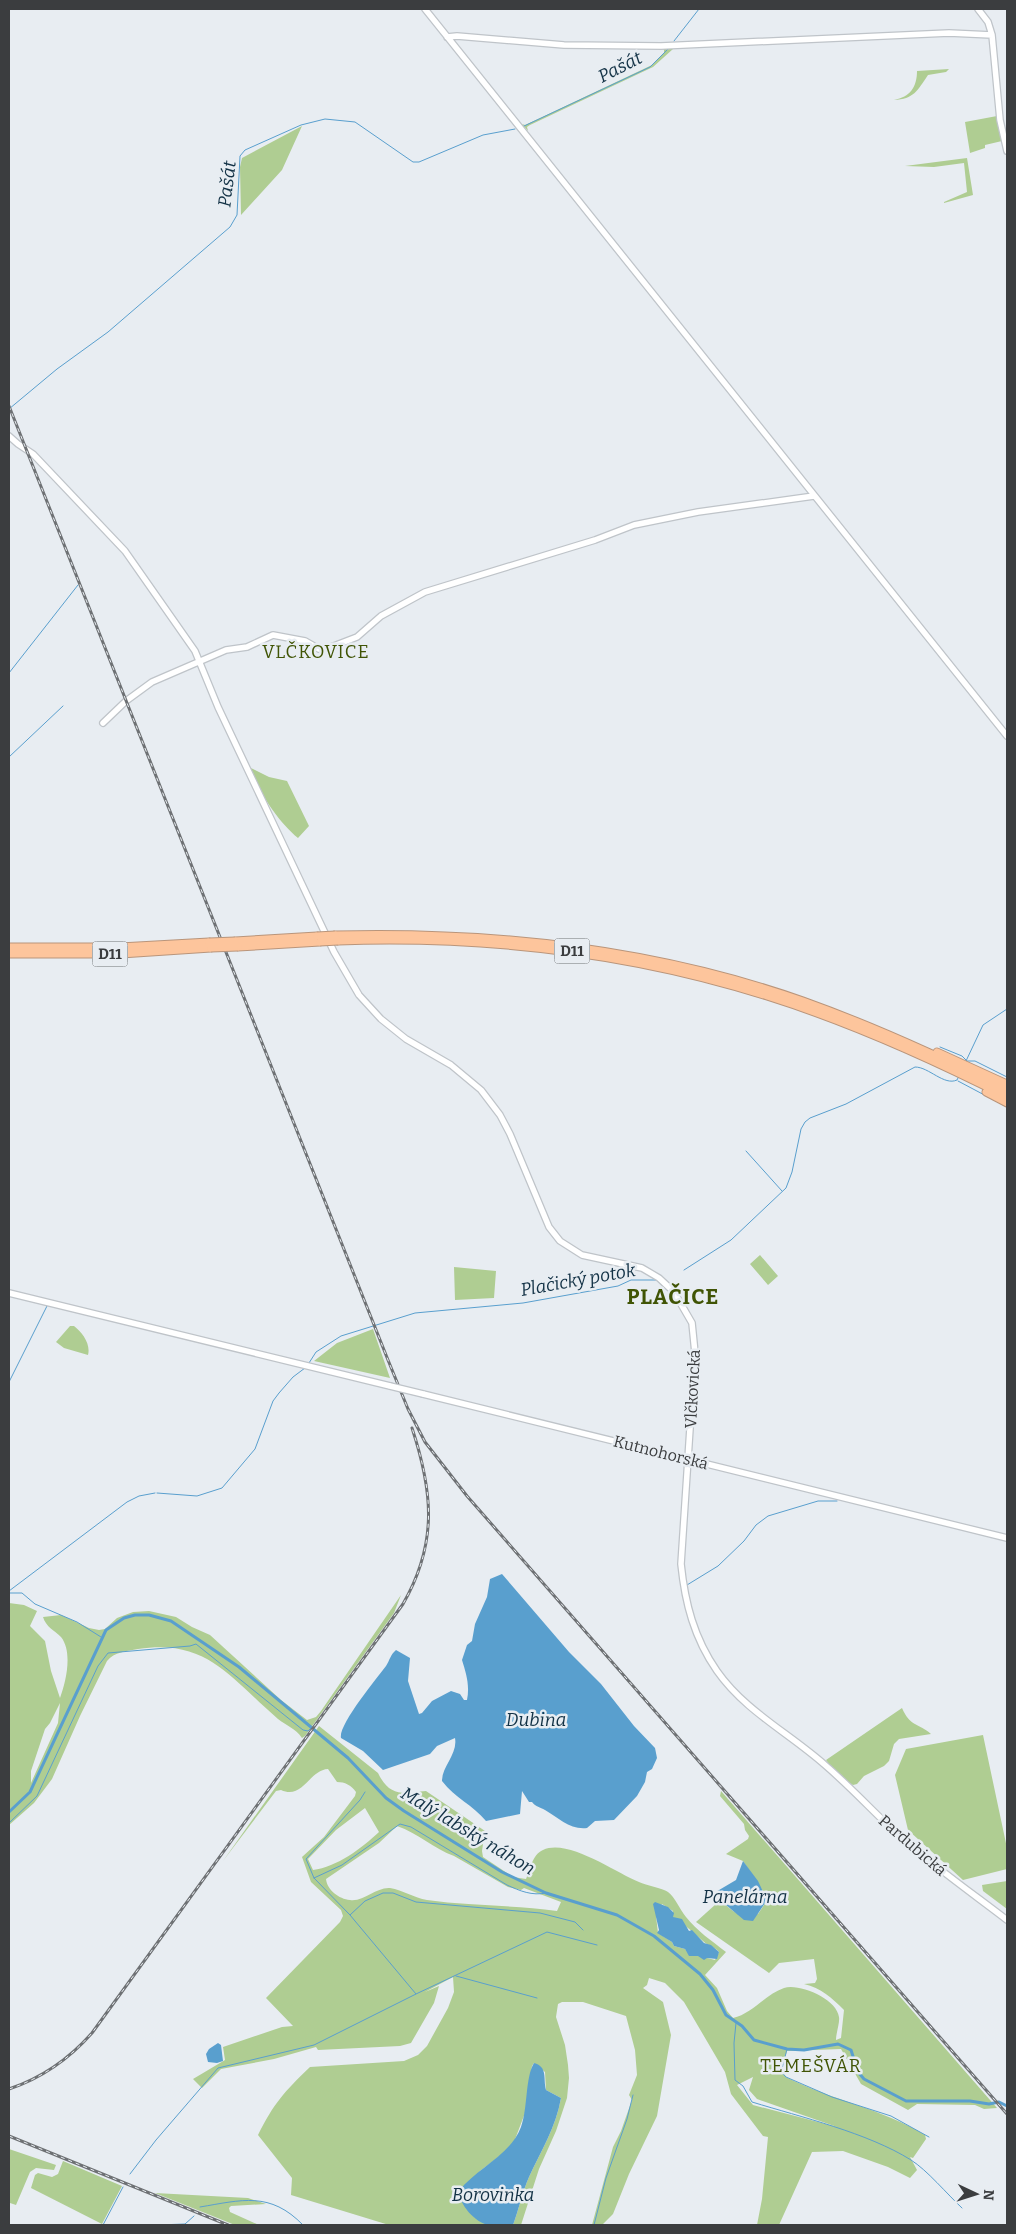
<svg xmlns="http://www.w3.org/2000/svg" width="1016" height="2234" viewBox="0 0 1016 2234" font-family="Bitter,serif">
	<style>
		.green { fill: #afcd92; fill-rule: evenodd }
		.water { fill: #599fce }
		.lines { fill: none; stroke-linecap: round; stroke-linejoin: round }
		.stream { stroke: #599fce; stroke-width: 1 }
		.canal { stroke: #599fce; stroke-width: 3 }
		.secondary-casing { stroke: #bfc4c9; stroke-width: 8 }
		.highway-casing { stroke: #b9957b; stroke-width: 9 }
		.secondary { stroke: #fff; stroke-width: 5.5 }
		.highway { stroke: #fdc59c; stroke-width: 7 }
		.rail-casing { stroke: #6e7174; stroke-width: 3 }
		.rail { stroke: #e8edf2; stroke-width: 1; stroke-dasharray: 4; stroke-linecap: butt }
		.secondary-bridge-casing { stroke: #bfc4c9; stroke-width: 8; stroke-linecap: butt }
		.highway-bridge-casing { stroke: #b9957b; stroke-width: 9; stroke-linecap: butt }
		.secondary-bridge { stroke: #fff; stroke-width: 5.5 }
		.highway-bridge { stroke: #fdc59c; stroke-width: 7 }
		.labels { text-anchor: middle; stroke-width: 5; stroke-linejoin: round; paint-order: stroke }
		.shield { fill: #e8edf2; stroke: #6f7275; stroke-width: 1 }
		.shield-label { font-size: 15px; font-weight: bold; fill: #3b3d3f }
		.street-label { font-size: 16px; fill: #3b3d3f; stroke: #e8edf2 }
		.water-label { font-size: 18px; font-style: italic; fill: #123145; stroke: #e8edf2 }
		.neighbourhood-label { font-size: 18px; letter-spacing: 1px; fill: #405405; stroke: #e8edf2 }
		.district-label { font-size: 21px; font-weight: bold; letter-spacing: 1px; fill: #405405; stroke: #e8edf2 }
	</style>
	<rect width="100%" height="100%" fill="#e8edf2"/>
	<path class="green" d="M 662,48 L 673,49 L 653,67 L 530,125 L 527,127 L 528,131 L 522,124 L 525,125 L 538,119 L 652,65 L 664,53 L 664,50 Z
		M 949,69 L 946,72 L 928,75 C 917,91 914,99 894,100 C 910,97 917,87 917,71 Z
		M 997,116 L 1002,141 L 985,145 L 985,148 L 970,153 L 965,122 Z
		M 302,126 L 282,170 L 241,215 L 240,167 L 242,158 Z
		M 967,158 L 973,195 L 944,203 L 944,202 L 967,192 L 964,163 L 934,167 L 905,166 Z
		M 251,768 L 269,777 L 287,781 L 309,826 L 298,838 C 278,821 258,792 251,768 Z
		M 760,1255 L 778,1276 L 768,1285 L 750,1264 Z
		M 454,1267 L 496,1271 L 494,1298 L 455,1300 Z
		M 70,1326 L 74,1326 C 82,1332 91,1344 88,1355 L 64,1348 L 56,1342 Z
		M 373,1329 L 390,1378 L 314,1361 L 337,1343 Z
		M 401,1595 L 394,1613 L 386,1624 L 305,1736 L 302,1738 C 295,1728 287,1726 278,1719 C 231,1679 208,1638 138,1649 C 127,1651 114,1652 107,1661 L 80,1716 L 52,1779 L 34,1803 L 9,1825 L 10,1606 L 9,1607 L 9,1603 L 24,1605 L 37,1611 L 30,1626 L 45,1641 L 51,1671 L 60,1698 C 66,1682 73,1652 61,1637 C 54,1630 46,1627 43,1617 L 61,1615 L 89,1628 L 99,1630 L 105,1629 L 117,1618 L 133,1612 L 149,1611 L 176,1617 L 192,1627 L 210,1635 L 281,1700 L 307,1720 L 316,1717 L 321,1711 ZM 60,1703 L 58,1723 L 31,1783 L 31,1771 L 45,1729 L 50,1723 Z
		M 902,1708 C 910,1727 919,1723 931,1734 L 899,1739 L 894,1744 L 889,1761 L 884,1766 L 864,1776 L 857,1784 L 853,1785 C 843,1779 833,1770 826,1760 Z
		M 319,1726 L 378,1773 C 390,1798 404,1793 426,1791 L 485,1831 L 482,1851 L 483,1857 L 513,1877 L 526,1879 C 531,1868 532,1855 543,1850 C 568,1838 616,1873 639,1882 C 646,1885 664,1889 668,1892 C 675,1897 680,1910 686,1917 C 697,1931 712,1941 726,1952 L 705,1975 L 717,1988 L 727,2011 L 733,2018 C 752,2014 766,1994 784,1988 C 799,1983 837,1999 839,2017 C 840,2022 836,2033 836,2040 L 841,2038 L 844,2010 C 832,1998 821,1988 804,1984 L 815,1983 L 817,1979 L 814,1959 L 779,1963 L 769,1973 L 696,1922 L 716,1904 L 726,1905 C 737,1916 743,1916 758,1914 L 768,1899 L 743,1861 L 726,1854 L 748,1839 L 749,1836 L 745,1830 L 744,1824 L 720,1796 L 721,1791 L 997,2108 L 984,2109 L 975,2105 L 917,2104 L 908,2110 L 861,2084 L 841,2049 L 787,2051 L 783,2064 L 780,2064 L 786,2077 C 831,2100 883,2109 925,2135 L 926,2139 L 913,2158 L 910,2157 L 917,2170 L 910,2178 L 888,2167 L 843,2151 L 812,2152 L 779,2225 L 757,2225 L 762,2199 L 768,2137 L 763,2136 L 731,2094 L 725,2072 L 684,2002 L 665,1983 L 649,1978 L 647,1985 L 643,1988 L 663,2002 L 671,2035 L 657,2116 L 629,2174 L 613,2214 L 602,2225 L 592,2225 L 613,2147 L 621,2131 L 632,2100 L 629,2095 L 637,2075 L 635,2050 L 626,2016 L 583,2002 L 562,2002 L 558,2004 L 556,2017 L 565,2045 L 568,2065 L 569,2078 L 567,2098 L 556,2131 L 539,2169 L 521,2225 L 513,2225 C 519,2209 522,2193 529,2177 C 541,2151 556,2127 561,2098 L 546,2090 L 545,2072 L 534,2063 L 532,2066 L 525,2113 L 514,2142 L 505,2152 L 480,2171 L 459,2198 L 474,2217 L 488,2225 L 389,2225 L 291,2195 L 292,2178 L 258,2135 C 274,2103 284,2092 310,2067 L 404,2061 L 418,2055 L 427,2046 L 448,2008 L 454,1992 L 453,1977 L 425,1992 L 439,1986 L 434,2003 L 411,2043 L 400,2046 L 318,2050 L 316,2047 L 274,2059 L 221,2069 L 202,2088 L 193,2079 L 225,2060 L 223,2047 L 282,2027 L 293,2026 L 266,1998 L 340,1922 L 343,1916 L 341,1910 L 311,1882 L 302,1857 L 324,1837 L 355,1796 L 356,1792 C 351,1785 345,1782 337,1782 L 328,1769 C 309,1770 303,1800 281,1790 L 276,1791 L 223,1861 ZM 365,1808 L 379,1832 C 362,1848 337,1867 313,1870 L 308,1859 L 336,1830 ZM 397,1826 C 418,1833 434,1849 454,1856 L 508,1887 L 521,1890 L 524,1888 L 561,1902 L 557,1911 C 514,1905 470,1906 427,1900 C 414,1898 403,1890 390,1888 C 376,1887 364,1902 350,1900 C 339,1899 327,1890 326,1879 L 379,1843 ZM 662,1904 L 673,1911 L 672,1917 C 684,1924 693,1932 703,1941 C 708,1946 714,1946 719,1952 L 715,1960 L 688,1953 L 685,1949 L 674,1946 L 672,1942 L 658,1933 L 656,1916 ZM 753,2077 L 749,2090 L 757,2099 L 837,2127 L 753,2105 L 737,2085 Z
		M 983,1735 L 1007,1848 L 1007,1869 L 963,1880 L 908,1830 L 895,1775 L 906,1749 Z
		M 1007,1881 L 1007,1909 L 983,1891 L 982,1885 Z
		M 9,2149 L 56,2165 L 54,2170 L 36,2168 L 30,2172 L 16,2205 L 10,2203 L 9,2206 Z
		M 63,2161 L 122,2186 L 102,2224 L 31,2188 L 35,2175 L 38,2173 L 52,2177 L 58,2174 Z
		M 155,2193 L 248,2198 L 266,2204 L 231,2206 L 229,2208 L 230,2212 L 259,2225 L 235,2225 Z"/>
	<path class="water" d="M 502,1574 L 569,1652 L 601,1684 L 634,1726 L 655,1748 L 657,1758 L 652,1769 L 647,1772 L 645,1782 L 637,1796 L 614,1820 L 595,1821 L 587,1828 C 570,1830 559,1818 545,1810 C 540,1807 536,1807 532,1802 L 529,1802 L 522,1791 L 520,1814 L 486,1821 C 473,1805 455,1798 442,1781 C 442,1766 458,1754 455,1738 L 437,1746 L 430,1754 L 383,1770 L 363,1751 L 341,1738 C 338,1725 377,1678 386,1666 C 390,1660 390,1655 396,1650 L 410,1658 L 408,1681 L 419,1714 L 422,1713 L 432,1701 L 451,1691 L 460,1694 L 464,1700 L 467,1700 C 470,1685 466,1673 462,1660 L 467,1645 L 472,1641 L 475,1624 L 487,1597 L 490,1579 Z
		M 743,1861 L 758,1881 L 767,1900 L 753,1921 L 744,1920 L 726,1905 L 714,1902 L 711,1898 L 714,1893 L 736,1880 Z
		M 655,1902 L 668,1907 L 674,1913 L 673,1917 L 682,1919 L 689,1931 L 692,1930 L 704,1943 L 711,1945 L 719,1952 L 717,1959 L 707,1958 L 704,1960 L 698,1956 L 689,1956 L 685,1949 L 674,1946 L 672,1942 L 657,1933 L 659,1930 L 653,1904 Z
		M 218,2043 L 221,2045 L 223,2061 L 217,2063 L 208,2062 L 206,2054 L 209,2049 Z
		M 534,2063 C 548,2067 543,2078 546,2090 L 561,2098 C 556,2127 541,2151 529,2177 C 522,2193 519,2209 513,2225 C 505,2225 496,2227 489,2225 C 475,2223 459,2204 459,2191 C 478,2167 510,2156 521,2127 C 528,2108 525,2078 534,2063 Z"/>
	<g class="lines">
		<path class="stream" d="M 674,41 L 699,9
			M 522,127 L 650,67 L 669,48
			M 9,409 L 57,369 L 108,332 L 230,227 L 237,215 L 240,156 L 245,150 L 301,125 L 325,119 L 355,122 L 413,162 L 419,162 L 483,135 L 515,129
			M 9,673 L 78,585
			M 9,757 L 63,706
			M 940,1047 L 962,1056 L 967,1061 L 975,1061 L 1007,1077
			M 966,1061 L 983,1025 L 1007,1009
			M 958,1081 L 1007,1107
			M 746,1151 L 782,1191
			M 684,1270 L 731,1240 L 786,1188 L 792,1172 L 801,1129 L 805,1122 L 810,1118 L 846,1104 L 915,1067 C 929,1067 944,1086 957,1080 L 959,1076
			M 309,1363 L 316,1352 L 341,1336 L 415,1313 L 523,1303 L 618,1286 L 631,1280 L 657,1280
			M 9,1388 L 9,1382 L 47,1306
			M 9,1415 L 9,1433
			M 157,1493 L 197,1496 L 222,1488 L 255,1449 L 273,1401 L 279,1393 L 293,1377 L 305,1368
			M 687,1585 L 718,1566 L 744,1541 L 756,1525 L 768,1516 L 818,1501 L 837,1501
			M 9,1591 L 127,1502 L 139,1496 L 155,1493
			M 9,1593 L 22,1593 L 35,1604 L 77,1622 L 101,1637
			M 9,1823 L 37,1796 L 98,1666 L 108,1653 L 190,1646 L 196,1644 L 303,1730 L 308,1731 L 311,1728
			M 314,1878 L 342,1865 L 400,1824 L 411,1827 L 507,1885 C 520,1891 532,1896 546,1893
			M 350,1915 L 314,1878 L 306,1859 L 360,1800 L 365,1792
			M 456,1976 L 537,1998
			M 416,1994 L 547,1932 L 597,1945
			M 736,2023 L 734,2043 L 735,2080 L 743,2086 L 752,2102 C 801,2117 868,2133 911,2160 C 927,2170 947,2194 962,2208
			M 787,2049 L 782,2069 L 783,2074 L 786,2077 L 832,2097 L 891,2116 L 929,2137
			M 130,2174 L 156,2140 L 218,2068 L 314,2045 L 416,1994 L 350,1915 L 365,1901 L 383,1893 L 393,1893 L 416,1902 L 540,1913 L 575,1922 L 583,1930
			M 200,2207 C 242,2200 270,2191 303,2225
			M 103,2225 L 123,2187
			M 158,2225 L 185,2224 L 194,2216
			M 594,2225 L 606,2178 L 627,2119 L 633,2095"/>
		<path class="canal" d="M 9,1812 L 30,1792 L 106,1630 L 124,1618 L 135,1615 L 149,1615 L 171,1621 L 239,1667 L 348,1758 L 386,1798 L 404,1811 L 502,1872 L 546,1893 L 617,1915 L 654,1936 L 700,1974 L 713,1990 L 726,2015 L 742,2026 L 754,2040 L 787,2049 L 804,2050 L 838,2044 L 851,2050 L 858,2072 L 864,2079 L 906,2101 L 970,2101 L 989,2104 L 999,2102 L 1007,2106"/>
		<g class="secondary-casing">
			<path id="secondary" d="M 425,9 L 1007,736
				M 978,9 L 988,22 L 992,35 L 1000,120 L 1007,151
				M 447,37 L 457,36 L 564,45 L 661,46 L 949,33 L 992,35
				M 9,436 L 18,444 L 33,454 L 125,551 L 195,651 L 218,707 L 334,952 L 359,995 L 381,1019 L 406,1039 L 451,1065 L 481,1090 L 500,1115 L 510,1134 L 549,1227 L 560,1241 L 582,1255 L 642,1268 L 659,1278 L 674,1292 L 692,1323 L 695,1353 L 681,1564 C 685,1603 694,1638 717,1671 C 745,1711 789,1733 825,1765 C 853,1789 878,1817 905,1841 C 938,1869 973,1894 1007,1920
				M 103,723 L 126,701 L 152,682 L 226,650 L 247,647 L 273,635 L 305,641 L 319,649 L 331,647 L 357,637 L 381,616 L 425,592 L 595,540 L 634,525 L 698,512 L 814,496
				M 9,1293 L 390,1386
				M 423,1394 L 1007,1538"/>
		</g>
		<g class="highway-casing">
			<path id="highway" d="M 335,935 C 494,931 652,948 803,1001 C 873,1026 941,1057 1007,1090
				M 235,941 L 317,936
				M 338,941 C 483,936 628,952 767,996 C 850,1022 930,1058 1007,1097
				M 9,947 L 120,947 L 209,942
				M 238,947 L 320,942
				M 9,954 L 121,954 L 211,948
				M 937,1052 L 1007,1084
				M 986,1092 L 1007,1103"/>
		</g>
		<use href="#secondary" class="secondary"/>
		<use href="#highway" class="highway"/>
		<g class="rail-casing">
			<path id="rail" d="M 9,406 L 388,1360 L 408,1409 L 425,1442 L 467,1496 L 1007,2114
				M 9,2089 C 42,2078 69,2059 92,2033 L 403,1604 C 438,1543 433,1492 412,1428
				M 9,2136 L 228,2225"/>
		</g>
		<use href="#rail" class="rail"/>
		<g class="secondary-bridge-casing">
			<path id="secondary-bridge" d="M 390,1386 L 423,1394"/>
		</g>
		<g class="highway-bridge-casing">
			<path id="highway-bridge" d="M 317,936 L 335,935
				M 209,942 L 235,941
				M 320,942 L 338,941
				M 211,948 L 238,947"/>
		</g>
		<use href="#secondary-bridge" class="secondary-bridge"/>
		<use href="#highway-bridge" class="highway-bridge"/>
	</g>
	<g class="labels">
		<g class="shield">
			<rect x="554.5" y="938.5" width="35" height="25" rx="4"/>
			<rect x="92.5" y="941.5" width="35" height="25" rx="4"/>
		</g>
		<g class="shield-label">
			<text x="572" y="956">D11</text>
			<text x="110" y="959">D11</text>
		</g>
		<g class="street-label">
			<text transform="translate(692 1389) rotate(-87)" y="6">Vlčkovická</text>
			<text transform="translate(661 1452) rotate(14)" y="6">Kutnohorská</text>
			<text transform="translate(913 1845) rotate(41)" y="6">Pardubická</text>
		</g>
		<g class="water-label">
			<text transform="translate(620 67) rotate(-27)" y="6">Pašát</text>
			<text transform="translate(227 184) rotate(-83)" y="6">Pašát</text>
			<text transform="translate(578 1280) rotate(-10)" y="6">Plačický potok</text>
			<text x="536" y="1726">Dubina</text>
			<text transform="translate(468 1831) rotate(31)" y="6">Malý labský náhon</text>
			<text x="745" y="1903">Panelárna</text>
			<text x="493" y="2201">Borovinka</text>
		</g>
		<g class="neighbourhood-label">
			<text x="316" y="658">VLČKOVICE</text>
			<text x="811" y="2072">TEMEŠVÁR</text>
		</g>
		<g class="district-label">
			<text x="673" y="1304">PLAČICE</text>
		</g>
	</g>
	<rect width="1016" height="2234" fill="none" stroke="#3b3d3f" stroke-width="20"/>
	<g transform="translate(976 2194) rotate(94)" stroke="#e8edf2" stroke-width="4" paint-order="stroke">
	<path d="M0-4L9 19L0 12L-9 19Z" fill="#3b3d3f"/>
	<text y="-8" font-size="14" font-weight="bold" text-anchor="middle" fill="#3b3d3f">N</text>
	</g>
</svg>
